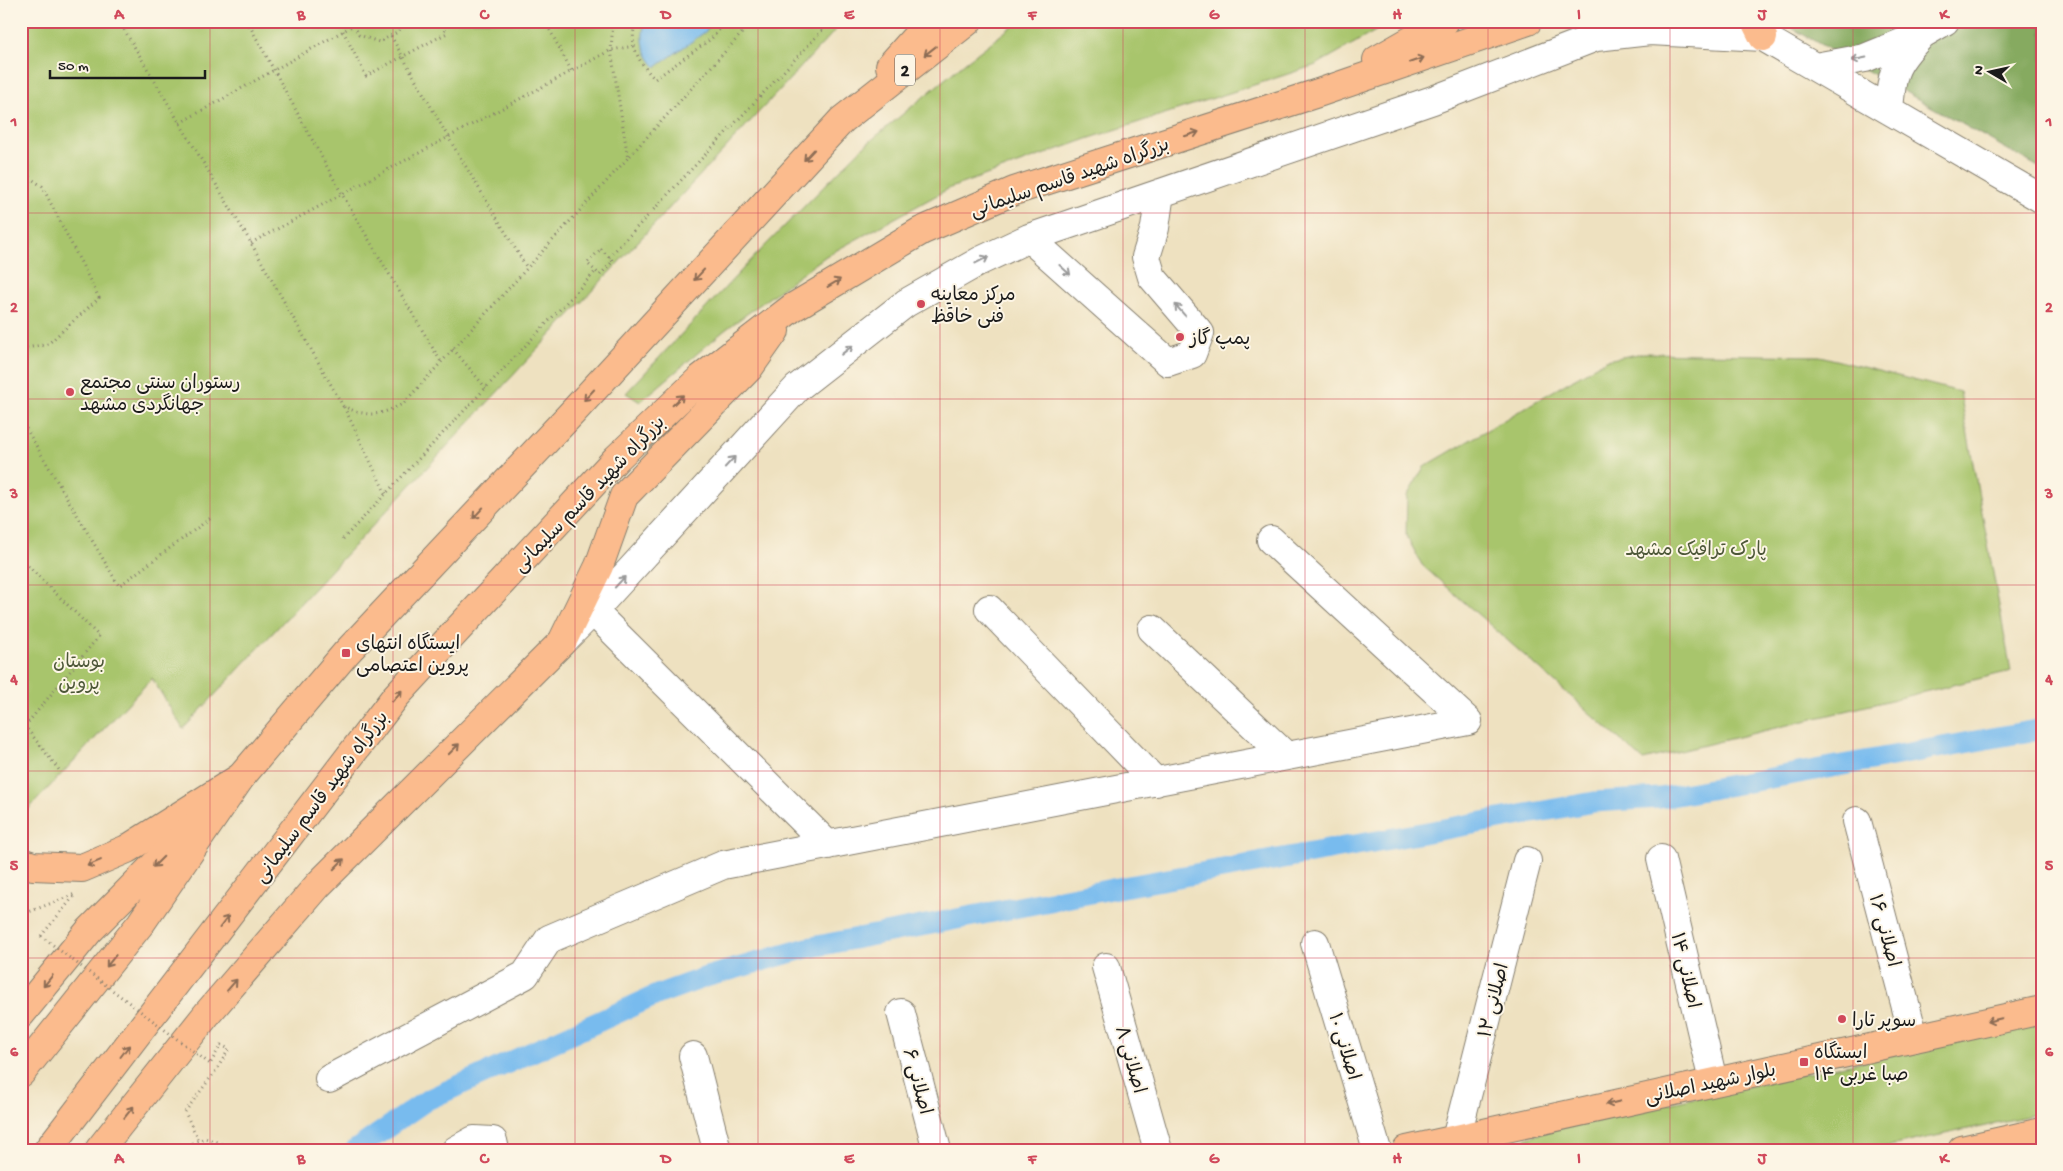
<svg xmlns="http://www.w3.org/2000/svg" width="2063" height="1171" viewBox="0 0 2063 1171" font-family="'Gochi Hand','Playpen Sans Arabic',sans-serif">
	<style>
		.green { fill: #a8c56c; stroke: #627044 }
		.forest { fill: #86aa60; stroke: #51633e }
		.water { fill: #78bbee; stroke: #4a6c85 }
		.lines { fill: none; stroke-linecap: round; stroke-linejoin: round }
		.canal { stroke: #78bbee; stroke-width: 21 }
		.minor-casing { stroke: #857e6e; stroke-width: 30 }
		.major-casing { stroke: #857e6e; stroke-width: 30 }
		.highway-casing { stroke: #857e6e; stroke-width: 30 }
		.path { stroke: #857e6e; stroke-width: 3; stroke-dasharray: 1 4; stroke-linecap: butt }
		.minor { stroke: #fff; stroke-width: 28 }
		.major { stroke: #fbbb8d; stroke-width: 28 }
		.highway { stroke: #fbbb8d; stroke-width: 28 }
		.path-bridge { stroke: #857e6e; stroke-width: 3; stroke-dasharray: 1 4; stroke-linecap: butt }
		.oneway { stroke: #8c6c54 }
		.oneway2 { stroke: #999 }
		.grid { fill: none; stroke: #d1495b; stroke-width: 1; stroke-opacity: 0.55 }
		.poi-dot { fill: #d1495b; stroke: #fcf5e5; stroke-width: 2 }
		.labels { text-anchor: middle; stroke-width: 4; stroke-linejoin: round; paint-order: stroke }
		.shield { fill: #fcf5e5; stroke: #5f5d58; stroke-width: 1 }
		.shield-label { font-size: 18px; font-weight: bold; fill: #1c1c1c }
		.street-label { font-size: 19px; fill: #1c1c1c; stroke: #fcf5e5 }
		.poi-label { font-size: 19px; fill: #1c1c1c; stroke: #fcf5e5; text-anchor: start }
		.park-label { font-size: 19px; fill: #4d5738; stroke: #fcf5e5 }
		.neatline { fill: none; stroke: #d1495b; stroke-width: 2 }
		.grid-label { font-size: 16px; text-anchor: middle; font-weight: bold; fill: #d1495b }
	</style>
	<rect width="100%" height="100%" fill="#fcf5e5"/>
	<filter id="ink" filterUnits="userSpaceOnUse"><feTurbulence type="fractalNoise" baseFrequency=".02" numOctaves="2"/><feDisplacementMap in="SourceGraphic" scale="10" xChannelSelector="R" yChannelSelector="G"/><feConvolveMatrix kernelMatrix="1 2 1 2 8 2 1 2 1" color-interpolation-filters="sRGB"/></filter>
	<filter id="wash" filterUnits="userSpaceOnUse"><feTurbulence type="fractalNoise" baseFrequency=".0096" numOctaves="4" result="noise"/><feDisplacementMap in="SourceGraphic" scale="20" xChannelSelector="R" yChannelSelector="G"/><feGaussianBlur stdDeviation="1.12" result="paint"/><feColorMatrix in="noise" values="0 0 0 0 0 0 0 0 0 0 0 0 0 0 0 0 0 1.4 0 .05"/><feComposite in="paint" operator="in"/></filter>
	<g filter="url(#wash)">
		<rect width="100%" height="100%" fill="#eee1c0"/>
		<path class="green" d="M 21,21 L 844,21 L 183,729 L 152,678 L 21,817 Z
			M 1019,21 L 1393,21 L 1316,65 L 1087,139 L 950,188 L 826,256 L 725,330 L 640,402 L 626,393 L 755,256 L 862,148 L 963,64 Z
			M 1643,353 L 1820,356 L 1960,392 L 2011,671 L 1643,760 L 1422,565 L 1406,535 L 1407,496 L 1424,467 L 1606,360 Z
			M 2042,1022 L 2042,1113 L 1871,1150 L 1495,1150 L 1553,1129 Z"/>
		<path class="forest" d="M 1779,21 L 2042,21 L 2042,169 Z"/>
		<path class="water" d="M 646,21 L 714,21 L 705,32 L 656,67 C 644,54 639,38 646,21 Z"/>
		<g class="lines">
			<path class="canal" d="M 355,1150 L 427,1100 L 659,994 L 706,977 L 807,948 L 1112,889 L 1594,802 L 1660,798 L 2042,729"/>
		</g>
	</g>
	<g filter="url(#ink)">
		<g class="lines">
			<g class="minor-casing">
				<path id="minor" d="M 1815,67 L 1865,58 L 1921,35 L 1945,21
					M 1889,110 C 1892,73 1893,65 1919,38
					M 1029,238 L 1168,362 L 1192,354 L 1200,333 L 1152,277 L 1146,257 L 1155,228 L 1160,193
					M 989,609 L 1156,782
					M 593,611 L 828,845
					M 1152,629 L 1286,756
					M 565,639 L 593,611 L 797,388 L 906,303 L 980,261 L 1029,238 L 1433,100 L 1596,37 L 1650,31 L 1763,37 L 2042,199
					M 1857,821 L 1914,1038
					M 1661,859 L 1713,1081
					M 1315,943 L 1377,1150
					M 1106,967 L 1158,1150
					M 901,1013 L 937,1150
					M 693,1056 L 717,1150
					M 329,1079 L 525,975 L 549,939 L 723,865 L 1468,721 L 1271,540
					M 1456,1139 L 1527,861
					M 456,1150 L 474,1140 L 493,1141 L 495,1150"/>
			</g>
			<g class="major-casing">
				<path id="major" d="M 21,862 L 33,866 L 82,868 L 127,849 L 241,777
					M 1407,1150 L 2042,1010
					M 1962,1150 L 2042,1132"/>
			</g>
			<g class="highway-casing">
				<path id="highway" d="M 1755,21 L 1763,37
					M 1377,60 L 1445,21
					M 890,66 L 930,21
					M 21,1014 L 89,931 L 191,828
					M 21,1073 L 141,923 L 241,777 L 346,653 L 572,413 L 842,120 L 968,21
					M 48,1150 L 396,696 L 617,458 L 701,378 L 792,308 L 921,231 L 1014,191 L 1321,92 L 1528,21
					M 99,1150 L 207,1014 L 319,884 L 562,642 L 599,566 L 624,496 L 749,368 L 775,331"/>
			</g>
			<path class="path" d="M 119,21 L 251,243 L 343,406 C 368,418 380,416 404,403 L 753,21
				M 247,21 L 342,194 L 441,362
				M 352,21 L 359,35 L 379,42 L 398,32 L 402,21
				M 545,21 L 572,72
				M 613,21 L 611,50 L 628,159
				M 636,21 C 628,45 639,63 655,79 L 711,39 L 727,21
				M 343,31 L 366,76 L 447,33 L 440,21
				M 391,36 L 448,137 L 527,268
				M 180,123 L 354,25
				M 21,172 L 42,186 L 99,298 L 48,344 L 21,349
				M 251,243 L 611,50 L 634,46
				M 601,249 L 613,261 L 600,275 L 587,263 Z
				M 609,257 L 831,21
				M 453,349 L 486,388
				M 344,407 L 386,494
				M 21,420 L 119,586 L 212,517
				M 343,539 L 596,271
				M 21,559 L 99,636 L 21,731
				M 21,623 L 21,624
				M 21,716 L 25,726 L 59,770
				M 21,914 L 27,889
				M 21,915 L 75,894
				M 41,936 L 75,895
				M 198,1139 L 185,1112 L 217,1069 L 229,1049 L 221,1045 L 210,1064
				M 185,1150 L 190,1144 L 205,1138 L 220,1143 L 225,1150"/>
			<use href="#minor" class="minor"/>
			<use href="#major" class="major"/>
			<use href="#highway" class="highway"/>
			<path class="path-bridge" d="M 41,936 L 210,1064"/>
		</g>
		<defs><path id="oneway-shaft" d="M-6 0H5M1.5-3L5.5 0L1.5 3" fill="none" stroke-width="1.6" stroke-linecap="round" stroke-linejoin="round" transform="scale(1.25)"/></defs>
		<g class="oneway">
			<use href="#oneway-shaft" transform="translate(930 51) rotate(142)"/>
			<use href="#oneway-shaft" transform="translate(1417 60) rotate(-19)"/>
			<use href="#oneway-shaft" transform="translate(1192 134) rotate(-18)"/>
			<use href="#oneway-shaft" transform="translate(809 155) rotate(133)"/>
			<use href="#oneway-shaft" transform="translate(699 275) rotate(133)"/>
			<use href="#oneway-shaft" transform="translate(834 283) rotate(-31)"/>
			<use href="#oneway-shaft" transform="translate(589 395) rotate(133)"/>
			<use href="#oneway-shaft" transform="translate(678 400) rotate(-44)"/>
			<use href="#oneway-shaft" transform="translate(478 513) rotate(133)"/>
			<use href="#oneway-shaft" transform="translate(397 696) rotate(-49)"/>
			<use href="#oneway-shaft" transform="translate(454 749) rotate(-45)"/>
			<use href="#oneway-shaft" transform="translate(158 862) rotate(135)"/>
			<use href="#oneway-shaft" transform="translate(94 863) rotate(157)"/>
			<use href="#oneway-shaft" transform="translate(339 864) rotate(-45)"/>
			<use href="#oneway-shaft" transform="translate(224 922) rotate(-53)"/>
			<use href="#oneway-shaft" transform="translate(111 961) rotate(128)"/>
			<use href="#oneway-shaft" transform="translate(48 981) rotate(129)"/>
			<use href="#oneway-shaft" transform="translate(232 985) rotate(-49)"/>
			<use href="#oneway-shaft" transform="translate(1994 1020) rotate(167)"/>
			<use href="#oneway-shaft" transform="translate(125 1051) rotate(-53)"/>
			<use href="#oneway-shaft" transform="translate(1613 1103) rotate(167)"/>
			<use href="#oneway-shaft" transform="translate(129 1112) rotate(-51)"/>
		</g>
		<g class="oneway2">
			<use href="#oneway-shaft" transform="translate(1859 59) rotate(168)"/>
			<use href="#oneway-shaft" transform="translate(982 260) rotate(-27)"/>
			<use href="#oneway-shaft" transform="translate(1065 270) rotate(42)"/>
			<use href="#oneway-shaft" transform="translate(1180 310) rotate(-131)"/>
			<use href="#oneway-shaft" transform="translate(847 350) rotate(-38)"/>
			<use href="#oneway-shaft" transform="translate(730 462) rotate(-47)"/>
			<use href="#oneway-shaft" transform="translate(620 582) rotate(-47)"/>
		</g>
	</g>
	<path class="grid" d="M 210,21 L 210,1150M 393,21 L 393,1150M 575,21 L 575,1150M 758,21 L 758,1150M 940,21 L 940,1150M 1123,21 L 1123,1150M 1305,21 L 1305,1150M 1488,21 L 1488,1150M 1670,21 L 1670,1150M 1853,21 L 1853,1150M 21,213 L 2042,213M 21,399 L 2042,399M 21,585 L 2042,585M 21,771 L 2042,771M 21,958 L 2042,958"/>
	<g class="poi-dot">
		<circle cx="921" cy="304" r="5"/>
		<circle cx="1180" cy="337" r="5"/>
		<circle cx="70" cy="392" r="5"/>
		<rect x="341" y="648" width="10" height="10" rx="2.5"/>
		<circle cx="1842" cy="1019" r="5"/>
		<rect x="1799" y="1057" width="10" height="10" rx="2.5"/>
	</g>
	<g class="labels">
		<rect class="shield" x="895" y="54.5" width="20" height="31" rx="4"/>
		<g class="shield-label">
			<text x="905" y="76">2</text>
		</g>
		<g class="street-label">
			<text transform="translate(1069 176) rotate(-19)" y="7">بزرگراه شهید قاسم سلیمانی</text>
			<text transform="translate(588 493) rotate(-46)" y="7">بزرگراه شهید قاسم سلیمانی</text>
			<text transform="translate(320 796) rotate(-53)" y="7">بزرگراه شهید قاسم سلیمانی</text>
			<text transform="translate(1886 930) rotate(75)" y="7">اصلانی ۱۶</text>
			<text transform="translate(1687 970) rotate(77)" y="7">اصلانی ۱۴</text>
			<text transform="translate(1492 1000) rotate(-76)" y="7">اصلانی ۱۲</text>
			<text transform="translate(1346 1046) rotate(73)" y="7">اصلانی ۱۰</text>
			<text transform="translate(1132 1059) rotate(74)" y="7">اصلانی ۸</text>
			<text transform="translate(919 1081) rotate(75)" y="7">اصلانی ۶</text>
			<text transform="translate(1710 1082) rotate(-12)" y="7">بلوار شهید اصلانی</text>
		</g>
		<g class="poi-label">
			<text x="931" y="300">مرکز معاینه<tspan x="931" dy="22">فنی خاقظ</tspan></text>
			<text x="1190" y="344">پمپ گاز</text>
			<text x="80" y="388">رستوران سنتی مجتمع<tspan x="80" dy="22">جهانگردی مشهد</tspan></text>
			<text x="356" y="649">ایستگاه انتهای<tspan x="356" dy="22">پروین اعتصامی</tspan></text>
			<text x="1852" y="1026">سوپر تارا</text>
			<text x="1814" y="1058">ایستگاه<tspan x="1814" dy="22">صبا غربی ۱۴</tspan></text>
		</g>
		<g class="park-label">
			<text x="1696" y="555">پارک ترافیک مشهد</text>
			<text x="79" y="667">بوستان<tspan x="79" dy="22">پروین</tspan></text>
		</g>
	</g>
	<rect width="2063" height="1171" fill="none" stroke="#fcf5e5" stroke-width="55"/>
	<g transform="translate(1990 72) rotate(279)" stroke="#fcf5e5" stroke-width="4" paint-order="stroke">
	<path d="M0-4L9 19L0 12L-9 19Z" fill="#1c1c1c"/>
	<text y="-8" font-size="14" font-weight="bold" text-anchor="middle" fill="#1c1c1c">N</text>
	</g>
	<path d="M50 70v8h155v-8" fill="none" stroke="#1c1c1c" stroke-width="2.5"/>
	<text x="58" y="70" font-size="15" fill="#1c1c1c" stroke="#fcf5e5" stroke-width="4" paint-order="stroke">50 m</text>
	<rect x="28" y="28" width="2008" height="1116" class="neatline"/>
	<g class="grid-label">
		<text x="119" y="19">A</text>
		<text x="301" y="19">B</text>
		<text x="484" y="19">C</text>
		<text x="666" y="19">D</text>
		<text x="849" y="19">E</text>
		<text x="1032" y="19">F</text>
		<text x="1214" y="19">G</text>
		<text x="1397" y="19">H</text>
		<text x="1579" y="19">I</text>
		<text x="1762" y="19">J</text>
		<text x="1944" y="19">K</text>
		<text x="14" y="126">1</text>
		<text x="2049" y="126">1</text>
		<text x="14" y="312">2</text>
		<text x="2049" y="312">2</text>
		<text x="14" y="498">3</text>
		<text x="2049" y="498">3</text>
		<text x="14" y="684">4</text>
		<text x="2049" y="684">4</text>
		<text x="14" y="870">5</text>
		<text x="2049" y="870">5</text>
		<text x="14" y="1056">6</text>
		<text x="2049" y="1056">6</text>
		<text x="119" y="1163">A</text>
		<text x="301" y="1163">B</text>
		<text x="484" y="1163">C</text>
		<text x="666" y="1163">D</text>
		<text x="849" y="1163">E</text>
		<text x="1032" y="1163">F</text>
		<text x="1214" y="1163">G</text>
		<text x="1397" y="1163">H</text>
		<text x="1579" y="1163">I</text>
		<text x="1762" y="1163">J</text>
		<text x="1944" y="1163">K</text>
	</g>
</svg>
